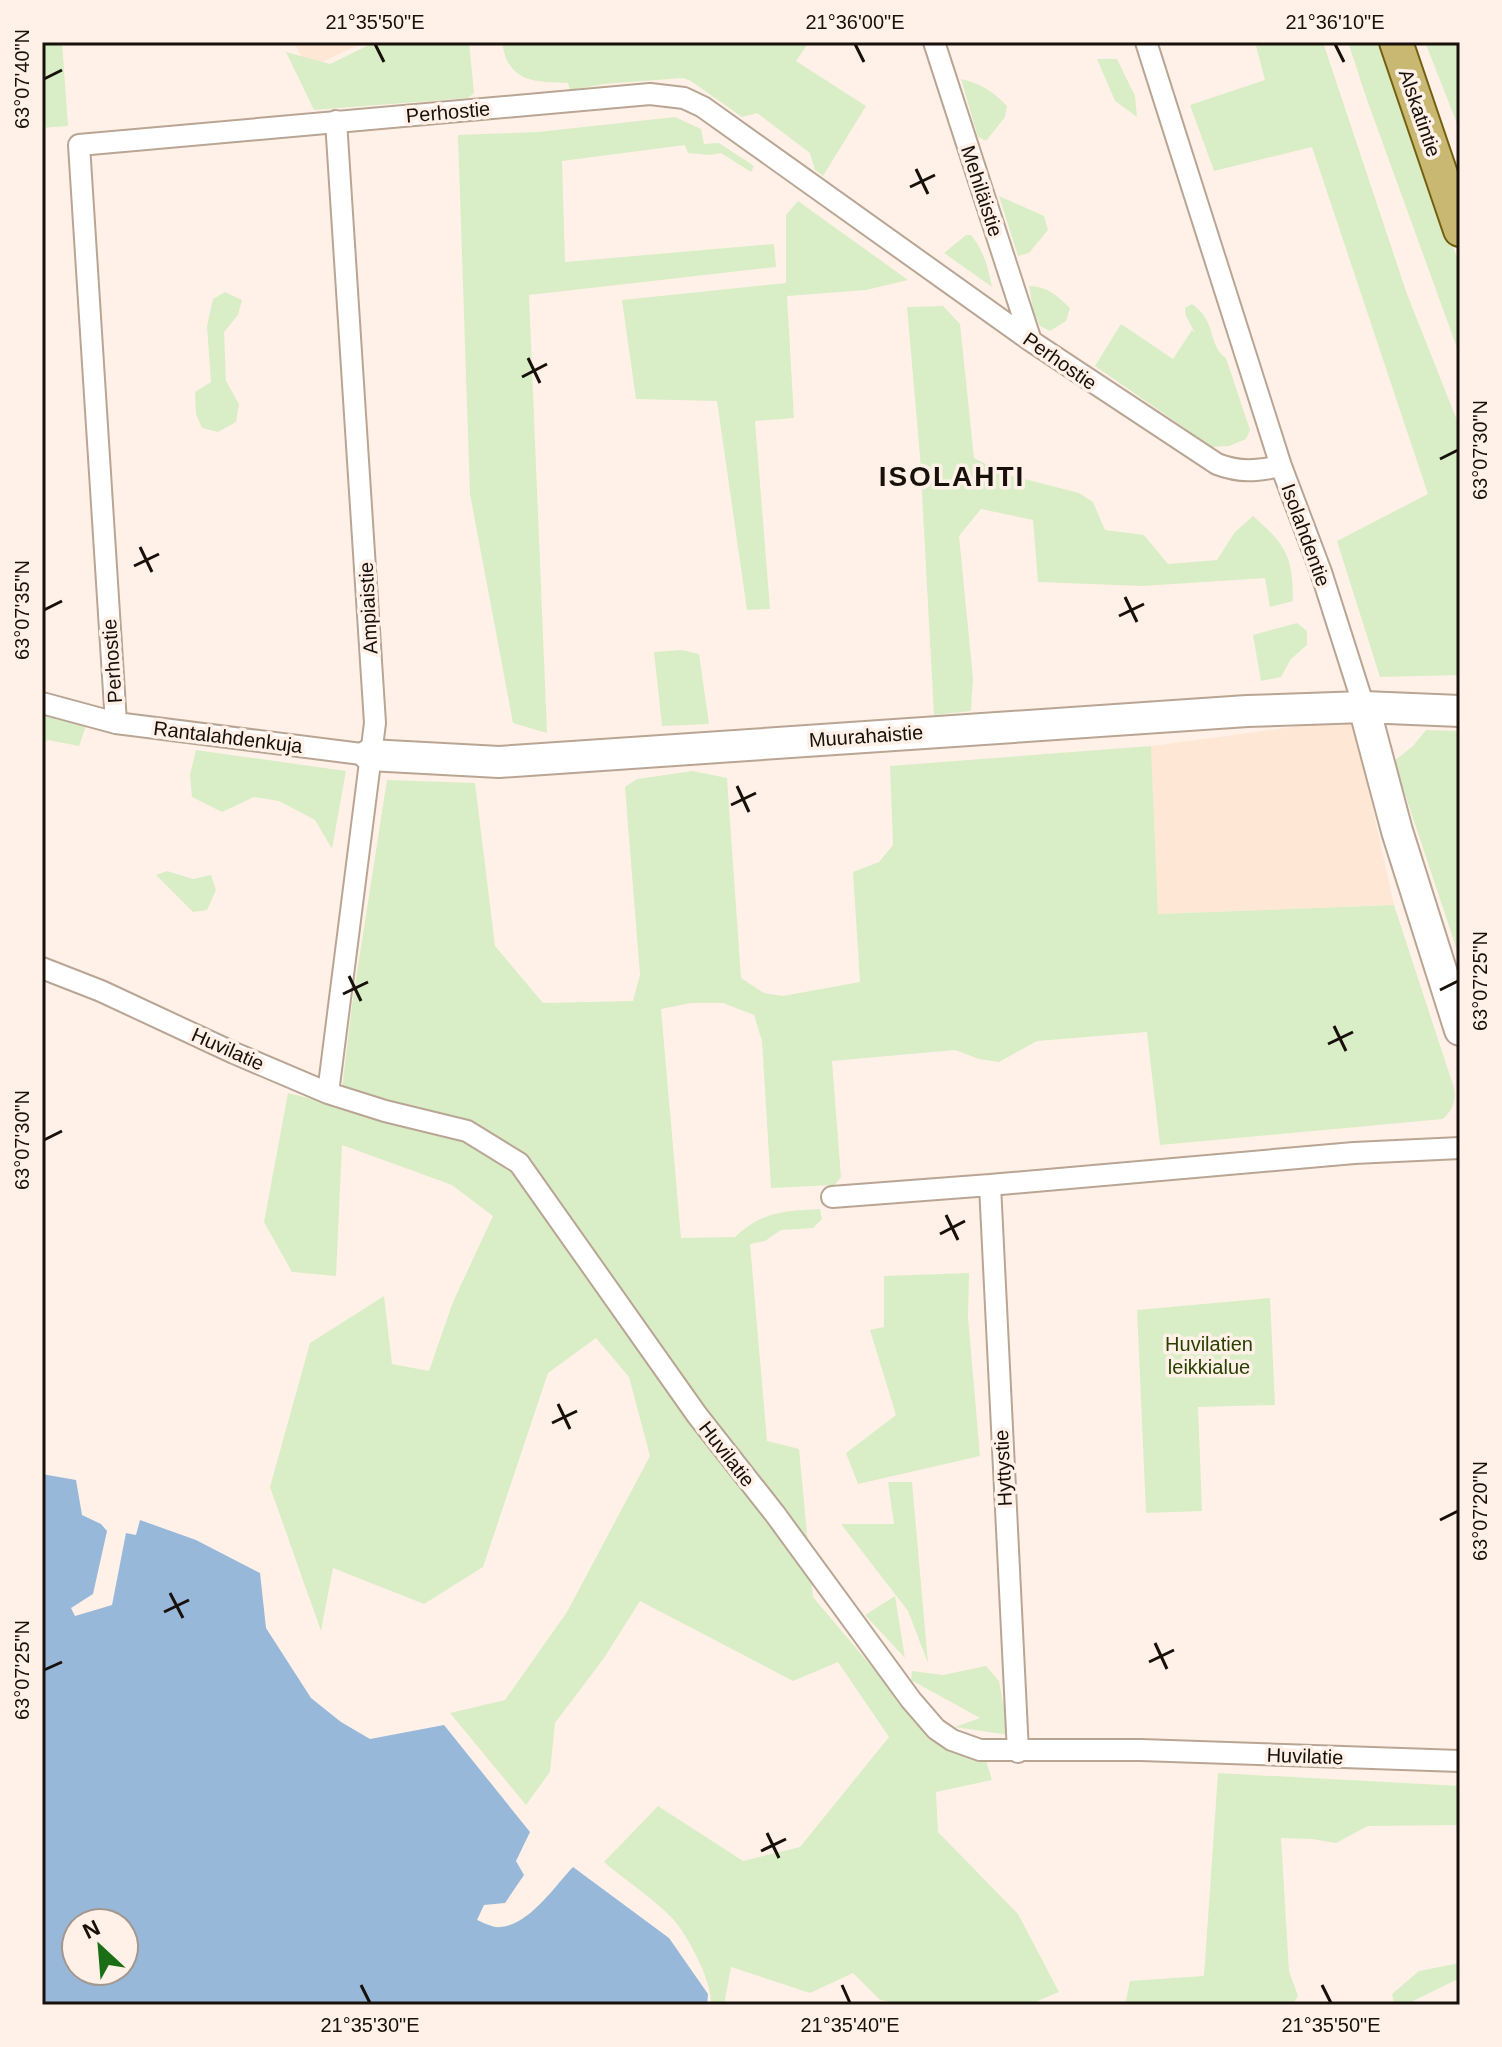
<svg xmlns="http://www.w3.org/2000/svg" width="1502" height="2047" viewBox="0 0 1502 2047" font-family="Helvetica,sans-serif">
	<style>
		.built { fill: #fee8d5 }
		.green { fill: #d9eec6 }
		.water { fill: #98b8da; fill-rule: evenodd }
		.lines { fill: none; stroke-linecap: round; stroke-linejoin: round }
		.street-casing { stroke: #b9a594; stroke-width: 24 }
		.secondary-casing { stroke: #b9a594; stroke-width: 34 }
		.primary-casing { stroke: #735f0f; stroke-width: 36 }
		.street { stroke: #fff; stroke-width: 20 }
		.secondary { stroke: #fff; stroke-width: 30 }
		.primary { stroke: #c8b871; stroke-width: 32 }
		.ticks { fill: none; stroke: #18100a; stroke-width: 3 }
		.labels { text-anchor: middle; stroke-width: 7; stroke-linejoin: round; paint-order: stroke }
		.street-label { font-size: 20px; fill: #18100a; stroke: #fff1e7 }
		.park-label { font-size: 20px; fill: #284101; stroke: #fff1e7 }
		.district-label { font-size: 28px; font-weight: bold; letter-spacing: 2px; fill: #18100a; stroke: #fff1e7 }
		.neatline { fill: none; stroke: #18100a; stroke-width: 3 }
		.ticks-label { font-size: 20px; text-anchor: middle; fill: #18100a }
	</style>
	<rect width="100%" height="100%" fill="#fff1e7"/>
	<path class="built" d="M 294,42 L 365,42 L 307,69 Z
		M 1353,719 L 1394,905 L 1158,914 L 1151,746 Z"/>
	<path class="green" d="M 42,42 L 62,42 L 68,126 L 42,128 Z
		M 375,42 L 469,42 L 474,93 L 468,98 L 314,110 L 286,52 L 330,64 Z
		M 502,42 L 809,42 L 796,61 L 866,106 L 823,176 L 815,170 L 810,153 L 757,113 L 742,117 L 691,81 L 683,78 L 604,84 L 570,90 L 568,83 C 534,82 508,83 502,42 Z
		M 1255,42 L 1323,42 L 1407,294 L 1460,428 L 1460,675 L 1380,677 L 1337,541 L 1428,494 L 1312,147 L 1214,171 L 1190,105 L 1265,80 Z
		M 1348,42 L 1380,42 L 1460,266 L 1460,356 L 1366,97 Z
		M 1425,42 L 1460,42 L 1460,131 Z
		M 1097,59 L 1117,59 L 1135,96 L 1137,117 L 1115,101 Z
		M 961,79 C 980,83 994,92 1007,106 L 1005,117 L 986,141 L 978,137 Z
		M 675,117 L 701,129 L 704,144 L 719,143 L 754,166 L 751,172 L 721,153 L 710,155 L 688,153 L 685,145 L 562,161 L 565,262 L 774,244 L 776,267 L 529,295 L 547,733 L 513,723 L 470,494 L 458,135 L 538,132 Z
		M 999,196 L 1044,216 L 1048,230 L 1029,253 L 1018,256 Z
		M 798,201 L 908,280 L 866,290 L 787,296 L 794,418 L 755,421 L 770,609 L 747,610 L 717,401 L 636,399 L 622,300 L 786,283 L 786,215 Z
		M 966,235 L 971,235 C 984,251 988,267 992,287 L 944,253 Z
		M 1029,286 C 1049,287 1056,295 1070,308 L 1066,321 L 1050,331 L 1040,326 L 1033,310 Z
		M 225,292 L 242,300 L 238,315 L 224,332 L 226,381 L 239,404 L 236,422 L 218,432 L 202,428 L 196,414 L 195,392 L 211,382 L 207,326 L 213,299 Z
		M 1192,304 C 1218,322 1207,345 1226,358 L 1250,430 L 1246,439 L 1229,446 L 1212,447 L 1095,366 L 1121,324 L 1173,359 L 1192,330 L 1195,333 L 1186,316 L 1185,308 Z
		M 943,306 L 960,324 L 974,458 L 1005,474 L 1079,493 L 1093,502 L 1105,530 L 1144,535 L 1168,564 L 1217,560 L 1235,532 L 1253,516 C 1286,545 1293,556 1293,601 L 1270,607 L 1265,578 L 1143,586 L 1038,582 L 1033,520 L 981,509 L 959,536 L 973,678 L 971,711 L 934,715 L 920,456 L 907,307 Z
		M 1297,623 L 1307,631 L 1307,645 L 1291,659 L 1281,677 L 1261,681 L 1253,635 Z
		M 682,650 L 699,654 L 709,724 L 662,726 L 654,652 Z
		M 42,715 L 86,726 L 79,746 L 48,740 L 42,745 Z
		M 1426,730 L 1460,731 L 1460,959 L 1394,761 L 1413,746 Z
		M 1151,746 L 1158,914 L 1394,905 L 1454,1088 C 1456,1102 1453,1109 1443,1119 L 1160,1145 L 1147,1032 L 1037,1041 L 999,1062 L 979,1059 L 955,1050 L 832,1061 L 841,1177 L 835,1185 L 771,1188 L 762,1041 L 754,1015 L 723,1003 L 691,1003 L 661,1009 L 681,1238 L 735,1237 C 763,1211 784,1211 820,1209 L 822,1219 L 813,1228 L 781,1230 L 765,1241 L 750,1244 L 767,1441 L 799,1449 L 813,1597 L 930,1736 L 985,1757 L 992,1780 L 936,1792 L 938,1832 L 1018,1914 L 1059,1992 L 1028,2005 L 910,2005 L 880,2000 L 853,1973 L 810,1993 L 731,1967 L 724,2005 L 711,2005 C 713,1983 688,1936 673,1919 C 653,1898 626,1881 604,1862 L 658,1806 L 743,1861 L 800,1847 L 889,1737 L 838,1662 L 793,1681 L 640,1601 L 604,1658 L 555,1723 L 550,1772 L 526,1805 L 450,1713 L 505,1700 L 567,1612 L 650,1456 L 629,1377 L 596,1338 L 548,1373 L 483,1567 L 424,1604 L 333,1568 L 321,1631 L 270,1487 L 310,1343 L 384,1296 L 392,1364 L 429,1371 L 453,1302 L 493,1216 L 452,1185 L 342,1145 L 336,1276 L 292,1272 L 264,1222 L 288,1093 L 340,1106 L 352,1005 L 387,780 L 475,783 L 495,946 L 543,1003 L 633,1001 L 640,975 L 625,787 L 637,779 L 693,771 L 727,778 L 741,978 L 764,993 L 783,996 L 860,982 L 853,872 L 879,862 L 893,845 L 890,766 Z
		M 196,750 L 346,771 L 332,849 L 315,820 L 279,801 L 254,797 L 222,812 L 192,797 L 190,775 Z
		M 167,871 L 193,879 L 211,875 L 216,890 L 207,910 L 193,912 L 156,875 Z
		M 969,1273 L 968,1317 L 980,1456 L 858,1484 L 846,1453 L 896,1415 L 870,1330 L 884,1327 L 884,1276 Z
		M 1270,1298 L 1275,1405 L 1198,1407 L 1202,1511 L 1146,1513 L 1137,1310 Z
		M 888,1482 L 912,1482 L 928,1663 L 908,1611 L 841,1524 L 894,1524 Z
		M 895,1596 L 905,1658 L 865,1615 Z
		M 986,1666 L 999,1681 L 1009,1735 L 955,1727 L 980,1718 L 911,1680 L 912,1671 L 943,1675 Z
		M 1218,1773 L 1460,1786 L 1460,1825 L 1368,1826 L 1336,1843 L 1312,1839 L 1281,1838 L 1289,1971 L 1298,1996 L 1292,2005 L 1125,2005 L 1130,1981 L 1204,1976 Z
		M 1460,1963 L 1460,1978 L 1405,2005 L 1394,2003 L 1392,1994 L 1419,1971 Z"/>
	<path class="water" d="M 42,1474 L 76,1480 L 82,1515 L 101,1524 L 107,1531 L 93,1594 L 71,1608 L 75,1616 L 112,1605 L 126,1533 L 136,1535 L 140,1520 L 196,1540 L 260,1573 L 266,1628 L 311,1698 L 341,1722 L 370,1739 L 444,1725 L 530,1832 L 516,1861 L 524,1875 L 505,1903 L 484,1905 L 477,1920 C 484,1923 493,1928 501,1927 C 530,1924 554,1887 573,1867 L 669,1938 L 708,1994 L 707,2005 L 42,2005 ZM 76,1923 L 124,1923 L 124,1971 L 76,1971 Z"/>
	<g class="lines">
		<g class="street-casing">
			<path id="street" d="M 934,42 L 1031,341
				M 1146,42 L 1281,466 L 1321,572 L 1364,707
				M 42,703 L 116,723 L 369,755
				M 116,723 L 79,145 L 650,94 L 684,98 L 703,107 L 1031,341 L 1217,464 C 1240,473 1257,471 1281,466
				M 42,968 L 101,991 L 234,1053 L 328,1093 L 385,1111 L 467,1131 L 519,1163 L 697,1415 L 775,1514 L 911,1700 L 936,1729 L 952,1740 L 980,1750 L 1141,1750 L 1460,1761
				M 328,1093 L 375,723 L 336,121
				M 832,1197 L 990,1185
				M 1018,1752 L 990,1185 L 1354,1153 L 1460,1148"/>
		</g>
		<g class="secondary-casing">
			<path id="secondary" d="M 1364,707 L 1397,831 L 1460,1030
				M 369,755 L 499,762 L 1247,711 L 1364,707 L 1460,711"/>
		</g>
		<g class="primary-casing">
			<path id="primary" d="M 1396,42 L 1460,230"/>
		</g>
		<use href="#street" class="street"/>
		<use href="#secondary" class="secondary"/>
		<use href="#primary" class="primary"/>
	</g>
	<path class="ticks" d="M 375,44 L 384,62M 855,44 L 864,62M 1335,44 L 1344,62M 44,79 L 62,70M 916,169 L 928,194M 910,187 L 935,175M 528,358 L 540,383M 522,377 L 547,364M 1440,459 L 1458,450M 140,547 L 152,572M 134,566 L 159,554M 1125,597 L 1137,622M 44,610 L 62,601M 1119,616 L 1144,604M 737,786 L 749,812M 731,805 L 756,793M 349,976 L 361,1001M 1440,990 L 1458,981M 343,994 L 368,982M 1334,1026 L 1346,1051M 1328,1044 L 1353,1032M 44,1140 L 62,1131M 946,1215 L 958,1240M 940,1234 L 965,1221M 558,1404 L 570,1429M 552,1423 L 577,1411M 1440,1520 L 1458,1511M 170,1593 L 183,1618M 164,1612 L 189,1600M 1155,1643 L 1167,1669M 1149,1662 L 1174,1650M 44,1670 L 62,1662M 767,1833 L 779,1858M 761,1851 L 786,1839M 361,1985 L 370,2003M 842,1985 L 850,2003M 1322,1985 L 1331,2003"/>
	<g class="labels">
		<g class="street-label">
			<text transform="translate(448 112) rotate(-5)" y="7">Perhostie</text>
			<text transform="translate(1420 113) rotate(71)" y="7">Alskatintie</text>
			<text transform="translate(982 191) rotate(72)" y="7">Mehiläistie</text>
			<text transform="translate(1060 361) rotate(35)" y="7">Perhostie</text>
			<text transform="translate(1306 535) rotate(70)" y="7">Isolahdentie</text>
			<text transform="translate(368 608) rotate(-93)" y="7">Ampiaistie</text>
			<text transform="translate(112 661) rotate(-94)" y="7">Perhostie</text>
			<text transform="translate(866 736) rotate(-4)" y="7">Muurahaistie</text>
			<text transform="translate(228 737) rotate(7)" y="7">Rantalahdenkuja</text>
			<text transform="translate(228 1049) rotate(24)" y="7">Huvilatie</text>
			<text transform="translate(727 1454) rotate(52)" y="7">Huvilatie</text>
			<text transform="translate(1003 1468) rotate(-93)" y="7">Hyttystie</text>
			<text transform="translate(1305 1756) rotate(2)" y="7">Huvilatie</text>
		</g>
		<g class="park-label">
			<text x="1209" y="1351">Huvilatien<tspan x="1209" dy="23">leikkialue</tspan></text>
		</g>
		<g class="district-label">
			<text x="952" y="486">ISOLAHTI</text>
		</g>
	</g>
	<rect width="1502" height="2047" fill="none" stroke="#fff1e7" stroke-width="88"/>
	<g transform="translate(100 1947) rotate(334)"><circle r="38" fill="#fff1e7" stroke="#a3978f" stroke-width="2"/>
	<path d="M0-6L14 30L0 20L-14 30Z" fill="#1b6e16"/>
	<text y="-12" font-size="22" font-weight="bold" text-anchor="middle" fill="#18100a">N</text>
	</g>
	<rect x="44" y="44" width="1414" height="1959" class="neatline"/>
	<g class="ticks-label">
		<text x="375" y="29">21°35'50"E</text>
		<text x="855" y="29">21°36'00"E</text>
		<text x="1335" y="29">21°36'10"E</text>
		<text transform="translate(22 79) rotate(-90)" y="7">63°07'40"N</text>
		<text transform="translate(1480 450) rotate(-90)" y="7">63°07'30"N</text>
		<text transform="translate(22 610) rotate(-90)" y="7">63°07'35"N</text>
		<text transform="translate(1480 981) rotate(-90)" y="7">63°07'25"N</text>
		<text transform="translate(22 1140) rotate(-90)" y="7">63°07'30"N</text>
		<text transform="translate(1480 1511) rotate(-90)" y="7">63°07'20"N</text>
		<text transform="translate(22 1670) rotate(-90)" y="7">63°07'25"N</text>
		<text x="370" y="2032">21°35'30"E</text>
		<text x="850" y="2032">21°35'40"E</text>
		<text x="1331" y="2032">21°35'50"E</text>
	</g>
</svg>
